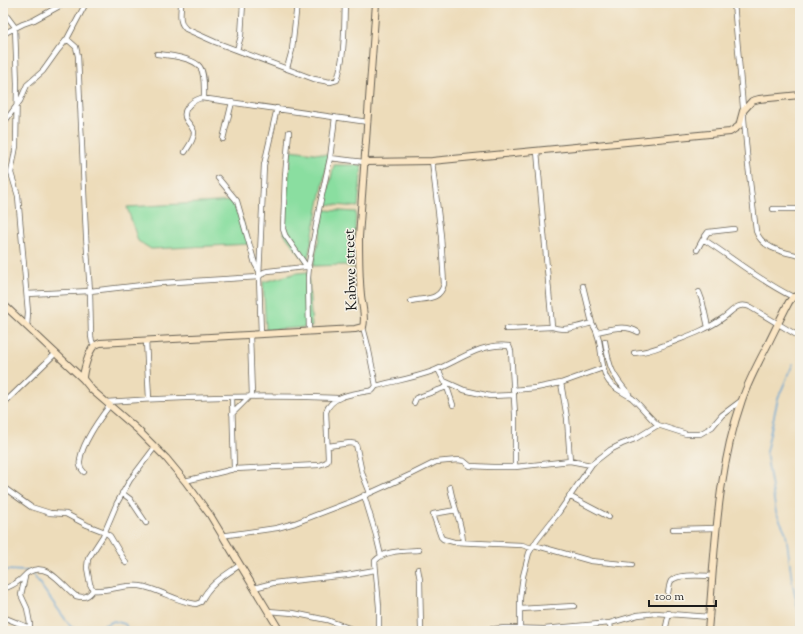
<svg xmlns="http://www.w3.org/2000/svg" width="803" height="634" viewBox="0 0 803 634" font-family="'Sorts Mill Goudy',serif">
	<style>
		.green { fill: #8adea0; stroke: #537d5e }
		.lines { fill: none; stroke-linecap: round; stroke-linejoin: round }
		.stream { stroke: #5da0d1; stroke-width: 1.5 }
		.street-casing { stroke: #655f53; stroke-width: 6 }
		.secondary-casing { stroke: #655f53; stroke-width: 8 }
		.street { stroke: #fff; stroke-width: 4.5 }
		.secondary { stroke: #fbe6c4; stroke-width: 6 }
		.labels { text-anchor: middle; stroke-width: 3; stroke-linejoin: round; paint-order: stroke }
		.street-label { font-size: 15px; fill: #1c1c1c; stroke: #f7f3e8 }
	</style>
	<rect width="100%" height="100%" fill="#f7f3e8"/>
	<filter id="ink" filterUnits="userSpaceOnUse"><feTurbulence type="fractalNoise" baseFrequency=".025" numOctaves="2"/><feDisplacementMap in="SourceGraphic" scale="8" xChannelSelector="R" yChannelSelector="G"/><feConvolveMatrix kernelMatrix="1 2 1 2 8 2 1 2 1" color-interpolation-filters="sRGB"/></filter>
	<filter id="wash" filterUnits="userSpaceOnUse"><feTurbulence type="fractalNoise" baseFrequency=".012" numOctaves="4" result="noise"/><feDisplacementMap in="SourceGraphic" scale="16" xChannelSelector="R" yChannelSelector="G"/><feGaussianBlur stdDeviation="0.9" result="paint"/><feColorMatrix in="noise" values="0 0 0 0 0 0 0 0 0 0 0 0 0 0 0 0 0 1.4 0 .05"/><feComposite in="paint" operator="in"/></filter>
	<g filter="url(#wash)">
		<rect width="100%" height="100%" fill="#eddcba"/>
		<path class="green" d="M 291,150 L 329,155 L 307,263 L 284,234 Z
			M 334,165 L 362,165 L 358,207 L 325,204 Z
			M 235,201 L 250,244 L 151,249 L 138,241 L 127,207 Z
			M 325,210 L 356,212 L 353,268 L 345,265 L 313,266 Z
			M 308,272 L 312,327 L 266,330 L 263,282 L 297,273 Z"/>
		<g class="lines">
			<path class="stream" d="M 793,364 L 778,398 L 766,452 L 776,512 L 786,533 L 792,581 L 799,613 L 799,631
				M 3,570 L 28,571
				M 31,572 L 71,627 L 81,631
				M 91,631 L 114,621 L 125,624 L 129,631"/>
		</g>
	</g>
	<g filter="url(#ink)">
		<g class="lines">
			<g class="street-casing">
				<path id="street" d="M 181,3 C 181,13 178,22 186,29 L 215,42 L 314,79 L 330,82 L 337,80 C 345,56 344,28 345,3
					M 734,3 L 748,165 L 756,231 C 762,249 784,252 800,256
					M 3,11 L 15,27 L 17,84 L 16,146 L 11,173 L 18,196 L 28,312 L 27,327
					M 3,34 L 23,24 L 34,20 L 65,3
					M 67,39 L 76,47 L 78,56 L 86,236 L 90,291 L 91,336 L 92,342 L 95,345
					M 237,50 L 241,36 L 243,3
					M 157,54 C 167,55 194,58 200,67 C 205,74 204,89 204,98
					M 287,68 L 292,50 L 297,3
					M 3,124 L 20,101 L 27,85 L 43,71 L 58,50 L 67,39 L 86,3
					M 289,132 L 285,176 L 283,229 L 285,235 L 307,267
					M 223,139 L 232,102
					M 537,151 L 552,327 C 565,332 580,326 592,323 C 603,339 599,359 606,377 C 611,388 622,391 632,398 C 641,406 649,417 658,425
					M 185,152 C 189,146 194,140 194,132 C 193,128 190,125 187,121 C 180,111 191,101 201,98 L 368,122
					M 330,158 L 364,162
					M 218,178 L 237,201 L 255,264 L 259,271
					M 773,209 L 800,209
					M 703,239 C 733,258 760,281 793,297
					M 697,250 L 703,239 L 708,232 L 734,229
					M 309,267 L 308,278 L 309,332
					M 583,286 L 592,323
					M 699,292 L 702,300 L 708,327
					M 27,294 L 90,291 L 160,283 L 259,277 L 264,165 L 277,108
					M 411,301 C 425,298 440,301 444,284 L 441,236 L 432,161
					M 506,329 L 552,327
					M 597,332 C 611,329 626,324 638,332
					M 261,334 L 259,277 L 264,272 L 268,271 L 305,267 L 307,267 L 309,263 L 320,204 L 330,158 L 335,117
					M 250,335 L 252,396
					M 146,340 L 149,399
					M 605,341 C 609,367 612,375 629,394
					M 634,353 C 650,352 659,347 673,342 C 691,335 708,329 723,318 C 733,311 737,302 750,307 L 800,337
					M 438,369 L 444,381 L 464,390 L 490,396 L 514,395
					M 561,383 L 567,418 L 570,461
					M 446,384 L 453,405
					M 376,386 C 395,381 414,378 433,371 C 457,362 481,342 509,346 L 511,351 L 515,414 L 515,467
					M 513,390 L 536,388 L 561,383 L 603,368
					M 232,397 L 234,469
					M 106,402 C 183,397 261,395 338,398
					M 414,403 L 416,398 L 447,387
					M 3,404 L 56,353
					M 232,414 L 250,396
					M 328,446 L 350,443 L 356,444 L 362,473 L 370,493
					M 84,472 C 81,469 79,465 80,461 C 81,445 100,418 110,405
					M 185,481 L 234,469 L 319,465 L 327,462 L 328,458 L 326,412 C 332,394 356,394 373,390 L 376,386 L 368,346 L 363,327
					M 3,487 L 31,507 L 50,513 L 66,514 L 87,525 L 105,532 L 110,536 L 126,563
					M 450,487 C 453,505 462,523 463,542
					M 122,493 L 130,499 L 146,523
					M 364,495 L 376,535 L 381,556
					M 569,496 L 609,517
					M 456,510 L 433,514 L 441,537 L 443,539 L 454,542 L 522,545 L 532,548
					M 673,529 L 717,528
					M 221,536 L 277,528 L 295,523 L 355,500 L 412,474 L 436,462 L 458,460 L 464,461 L 470,466 L 493,467 L 515,467 L 570,461 L 591,465
					M 534,545 L 591,561 L 632,565
					M 418,569 L 420,580 L 421,631
					M 25,577 L 21,595 L 27,608 L 30,624 L 29,631
					M 254,588 L 273,583 L 347,575 L 375,570
					M 3,589 C 9,587 15,584 20,580 C 23,578 25,574 29,572 C 48,561 63,587 76,596 C 84,598 88,597 93,590 L 90,584 L 87,568 L 88,559 L 103,536 L 117,503 L 130,480 L 155,447
					M 93,590 C 108,592 124,584 140,586 C 159,589 177,602 196,604 L 201,602 C 208,585 225,575 240,565
					M 668,593 C 669,589 669,584 671,581 C 678,573 703,576 712,576
					M 520,609 L 574,606
					M 268,611 L 293,613 L 327,620 L 357,631
					M 3,617 L 30,628
					M 610,623 L 611,631
					M 520,628 L 520,598 L 523,576 L 529,553 L 537,540 L 559,512 L 592,464 L 610,450 L 622,444 L 635,439 L 658,425 L 686,434 L 700,434 L 712,427 L 722,415 L 742,400
					M 379,631 L 379,607 L 375,561 C 384,550 405,551 419,550
					M 469,631 L 506,628 L 544,629 L 610,623 L 638,615 L 656,613 L 710,617
					M 665,631 L 669,613"/>
			</g>
			<g class="secondary-casing">
				<path id="secondary" d="M 364,162 L 432,161 L 730,132 L 739,126 L 743,111 L 752,101 L 759,99 L 800,95
					M 3,304 L 83,379 L 92,390 L 137,429 L 166,458 L 185,481 L 210,515 L 280,631
					M 83,379 C 83,371 89,351 94,346 C 95,345 98,344 100,343 L 355,329 L 363,327 C 366,316 362,306 361,295 C 359,276 359,257 359,237 L 376,3
					M 708,631 C 715,554 716,474 742,400 C 748,382 757,365 766,348 C 774,332 781,317 789,302 L 793,297 L 800,296"/>
			</g>
			<use href="#street" class="street"/>
			<use href="#secondary" class="secondary"/>
		</g>
	</g>
	<g class="labels">
		<g class="street-label">
			<text transform="translate(350 270) rotate(-92)" y="5">Kabwe street</text>
		</g>
	</g>
	<rect width="803" height="634" fill="none" stroke="#f7f3e8" stroke-width="16"/>
	<path d="M649 600v6h67v-6" fill="none" stroke="#1c1c1c" stroke-width="2"/>
	<text x="655" y="600" font-size="12" fill="#1c1c1c" stroke="#f7f3e8" stroke-width="3" paint-order="stroke">100 m</text>
</svg>
